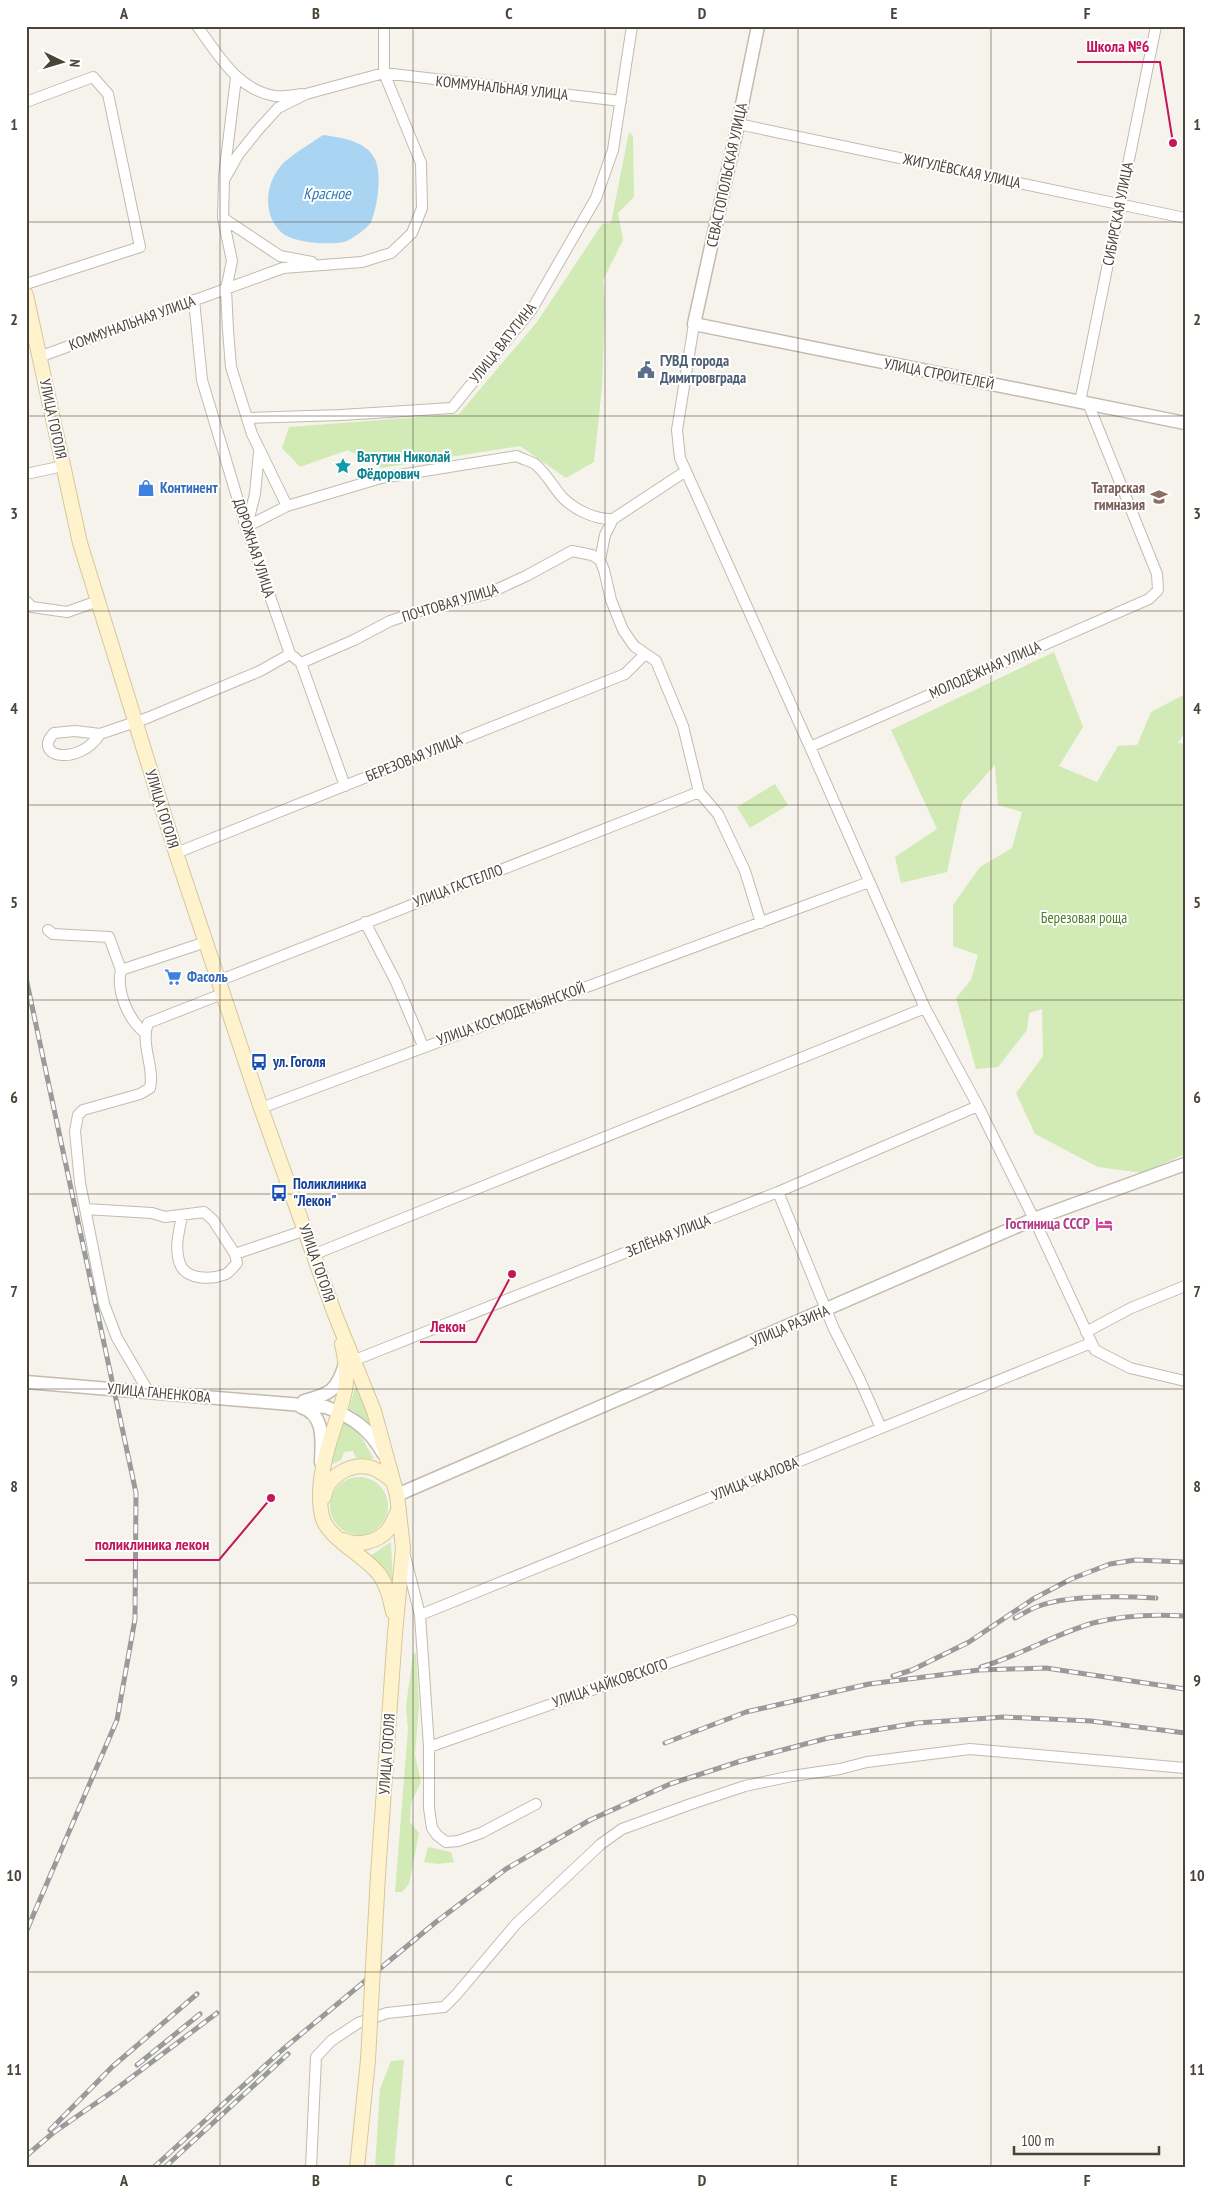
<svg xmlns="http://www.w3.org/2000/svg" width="1211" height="2194" viewBox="0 0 1211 2194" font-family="'PT Sans Narrow',sans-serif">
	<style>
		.green { fill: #d2eab5 }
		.water { fill: #a9d4f2 }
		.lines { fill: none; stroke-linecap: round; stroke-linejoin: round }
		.minor-casing { stroke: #c2bbae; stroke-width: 12 }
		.tertiary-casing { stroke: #c2bbae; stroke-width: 15 }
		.secondary-casing { stroke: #d6c79b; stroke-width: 16 }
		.minor { stroke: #fff; stroke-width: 10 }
		.tertiary { stroke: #fff; stroke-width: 12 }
		.secondary { stroke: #fff3cd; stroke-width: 14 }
		.rail-casing { stroke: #9a9a9a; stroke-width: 5 }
		.rail { stroke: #fff; stroke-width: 3; stroke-dasharray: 9; stroke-linecap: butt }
		.secondary-bridge-casing { stroke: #d6c79b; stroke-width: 16; stroke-linecap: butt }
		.secondary-bridge { stroke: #fff3cd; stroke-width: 14 }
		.grid { fill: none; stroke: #4b4439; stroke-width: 1; stroke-opacity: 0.55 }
		.labels { text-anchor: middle; stroke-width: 4; stroke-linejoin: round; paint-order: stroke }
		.street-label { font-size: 15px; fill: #4b4439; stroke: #fff }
		.service-label { font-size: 15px; font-weight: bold; fill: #4e5e75; stroke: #fff; text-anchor: start }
		.culture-label { font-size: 15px; font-weight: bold; fill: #0d838f; stroke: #fff; text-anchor: start }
		.shop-label { font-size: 15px; font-weight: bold; fill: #366cbe; stroke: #fff; text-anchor: start }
		.education-label { font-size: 15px; font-weight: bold; fill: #785e54; stroke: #fff; text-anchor: end }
		.park-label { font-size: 15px; fill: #4a7f2a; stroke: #fff }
		.transit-label { font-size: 15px; font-weight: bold; fill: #164399; stroke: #fff; text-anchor: start }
		.hotel-label { font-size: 15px; font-weight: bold; fill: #b23c85; stroke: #fff; text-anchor: end }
		.water-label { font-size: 16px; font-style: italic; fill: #2e7ab2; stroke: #fff }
		.leader { fill: none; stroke: #c2185b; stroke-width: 2 }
		.callout-dot { fill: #c2185b; stroke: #fff; stroke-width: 2 }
		.callout-label { font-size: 16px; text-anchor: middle; font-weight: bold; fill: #c2185b; stroke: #fff; stroke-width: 4; stroke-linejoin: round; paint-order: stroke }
		.neatline { fill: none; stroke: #4b4439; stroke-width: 2 }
		.grid-label { font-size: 16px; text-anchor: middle; font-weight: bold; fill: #4b4439 }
	</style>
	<rect width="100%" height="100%" fill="#f6f3ec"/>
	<path class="green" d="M 629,132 L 633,136 L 634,197 L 618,213 L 623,240 L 603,280 L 605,303 L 602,387 L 594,462 L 566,478 L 520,446 L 381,468 L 348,450 L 300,467 L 282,448 L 289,427 L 459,414 L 537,322 L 602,224 L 611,223 Z
		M 1054,652 L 1083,727 L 1059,766 L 1097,782 L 1118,746 L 1137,745 L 1151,712 L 1185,694 L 1185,733 L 1178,743 L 1185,744 L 1185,1154 L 1142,1173 L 1098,1167 L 1035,1134 L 1016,1093 L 1043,1056 L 1042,1009 L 1029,1013 L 1027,1030 L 998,1067 L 976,1069 L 956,998 L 971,980 L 978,955 L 953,946 L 953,905 L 980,867 L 1012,848 L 1022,812 L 998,805 L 995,765 L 962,802 L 947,872 L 901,883 L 895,857 L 937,829 L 891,730 Z
		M 775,784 L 788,805 L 750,828 L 737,807 Z
		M 356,1384 L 371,1426 L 355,1412 L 349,1409 Z
		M 347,1423 L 359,1433 L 374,1459 L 356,1458 L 353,1451 L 344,1452 L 341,1460 L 329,1466 L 341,1425 Z
		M330 1506a29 29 0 1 1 58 0a29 29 0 1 1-58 0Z
		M 391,1542 L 393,1586 L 370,1556 Z
		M 416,1653 L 419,1707 L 415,1755 L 421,1782 L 411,1803 L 410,1822 L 419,1833 L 409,1884 L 402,1892 L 395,1892 L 408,1729 L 406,1707 L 413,1654 Z
		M 428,1847 L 451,1852 L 454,1862 L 438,1864 L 424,1862 Z
		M 404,2060 L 394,2168 L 375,2168 L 380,2089 L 391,2061 Z"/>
	<path class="water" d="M 323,135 C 345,138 375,142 378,170 C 380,185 377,208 371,222 C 368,228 353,238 347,241 C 333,246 292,243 281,232 C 263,215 265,185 280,167 C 287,157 312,143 323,135 Z"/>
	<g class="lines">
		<g class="minor-casing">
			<path id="minor" d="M 197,26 C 218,54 237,90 275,96 C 284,97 294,95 302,94
				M 26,102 L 93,77 L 108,94 L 140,247 L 26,284
				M 738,124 L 1185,218
				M 224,176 L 236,78
				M 223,218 L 280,256 L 312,262
				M 194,300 L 202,380 L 246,527 L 290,654 L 301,663 L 345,786
				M 694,324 L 677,430 L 680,458 L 810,747 L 925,1008 L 978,1106 L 1034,1219 L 1095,1350 L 1130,1368 L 1185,1381
				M 39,357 L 283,268 L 362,262 L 391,253 L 412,233 L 422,208 L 421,163 L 384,73 L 384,26
				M 1080,402 L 1156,26
				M 247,418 L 341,415 L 452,408 L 532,309 L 596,198 L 613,150 L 632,26
				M 686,471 L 613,519 L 605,535 L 600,560 L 604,570 L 611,600 L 623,630 L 634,646 L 656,661 L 683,726 L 699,792 L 718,814 L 745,871 L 761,923
				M 26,474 L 63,466
				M 287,506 L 252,434 L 231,367 L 228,330 L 226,289 L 232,261 L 223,218 L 224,180 L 238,155 L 258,130 L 278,108 L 306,94 L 384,73 L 621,101
				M 247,526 L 255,494 L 259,452
				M 246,527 L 287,506 L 381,478 L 517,456 C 522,459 530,461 535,464 C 547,474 553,487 563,498 C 575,510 596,520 613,519
				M 26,601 L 32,607 L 67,612 L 98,601
				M 301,663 L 354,640 L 390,621 L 429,608 L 487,594 L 526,576 L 572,551 L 592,555 L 600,560
				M 100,734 C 79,767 31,757 54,733 L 75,731 L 100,734 L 147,718 L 260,671 L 290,654
				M 810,747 L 1149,599 L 1158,590 L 1157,574 L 1088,403
				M 176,853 L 625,674 L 645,654
				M 365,922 L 396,982 L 423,1046
				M 48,930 L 53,934 L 109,937 L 121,970 L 206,942
				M 121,970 C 116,991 128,1019 144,1032
				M 218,981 L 699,792
				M 261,1108 L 869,882
				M 778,1192 L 834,1329 L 859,1378 L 881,1428
				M 85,1209 L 152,1213 L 165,1217 L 204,1212 L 213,1220 L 235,1254 L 306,1230
				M 182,1216 C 179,1232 174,1248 180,1264 C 186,1280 212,1280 226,1274 C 230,1272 234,1266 237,1263 L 235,1254
				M 315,1254 L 925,1008
				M 1086,1332 L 1131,1308 L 1185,1286
				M 355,1360 L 778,1192 L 978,1106
				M 148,1391 L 117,1338 L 104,1304 L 80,1183 L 75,1131 L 78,1115 L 83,1110 L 140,1094 L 150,1088 C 155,1067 140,1045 148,1023 L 222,994
				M 405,1556 L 420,1615 L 429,1747 L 429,1808 L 432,1828 L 437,1835 L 446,1842 L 458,1841 L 481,1833 L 536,1804
				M 420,1615 L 1091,1343
				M 429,1747 L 792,1620
				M 311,2168 L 316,2057 L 331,2041 L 358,2023 L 387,2013 L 444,2007 L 456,1995 L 516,1924 L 601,1844 L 622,1829 L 691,1804 L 745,1786 L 792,1776 L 840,1769 L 867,1762 L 970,1749 L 1185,1768"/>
		</g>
		<g class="tertiary-casing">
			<path id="tertiary" d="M 758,26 L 738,124 L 694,324 L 1185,423
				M 26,1382 L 326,1407 C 352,1417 369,1428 383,1453
				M 304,1401 C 330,1394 337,1391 345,1364
				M 301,1407 C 325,1414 322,1441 321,1462
				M 397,1495 L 1034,1219 L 1185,1164"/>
		</g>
		<g class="secondary-casing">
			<path id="secondary" d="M 26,295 L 80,543 L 176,853 L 261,1108 L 334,1312 L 374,1411 L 397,1495 L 403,1548 L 395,1633 L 378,1875
				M 342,1344 C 345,1357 347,1369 346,1382 C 345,1400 337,1417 332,1434 C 324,1459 316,1490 322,1516 C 327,1538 364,1555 378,1573 C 387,1584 390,1598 393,1612
				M 324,1497 C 326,1477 350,1463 369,1467 C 378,1469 386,1476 393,1481
				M 343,1540 C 356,1547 378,1542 388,1530 C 393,1524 395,1516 399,1509
				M 357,2168 L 368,2060"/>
		</g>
		<use href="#minor" class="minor"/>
		<use href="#tertiary" class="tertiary"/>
		<use href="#secondary" class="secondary"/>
		<g class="rail-casing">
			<path id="rail" d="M 26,978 L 136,1493 L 135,1619 L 117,1720 L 26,1932
				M 1015,1618 C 1022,1614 1029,1610 1036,1607 C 1068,1594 1122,1596 1156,1598
				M 981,1667 C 1019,1656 1055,1634 1093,1623 C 1123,1615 1154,1614 1185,1616
				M 893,1676 L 912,1670 L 969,1642 L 1033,1599 L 1071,1579 L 1110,1564 L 1135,1560 L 1185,1562
				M 665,1743 L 746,1712 L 869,1684 L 979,1670 L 1046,1668 L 1185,1689
				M 137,2065 L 200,2014
				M 50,2130 L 112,2067 L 197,1994
				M 26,2156 L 53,2133 L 112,2092 L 217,2013
				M 153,2168 L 282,2050 L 436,1922 L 506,1869 L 590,1820 L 670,1784 L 741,1761 L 828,1738 L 917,1723 L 1004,1717 L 1091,1721 L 1185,1733
				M 164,2168 L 288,2054"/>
		</g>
		<use href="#rail" class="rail"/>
		<g class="secondary-bridge-casing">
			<path id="secondary-bridge" d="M 368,2060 L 378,1875"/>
		</g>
		<use href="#secondary-bridge" class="secondary-bridge"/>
	</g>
	<path class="grid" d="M 220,26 L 220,2168M 413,26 L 413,2168M 605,26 L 605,2168M 798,26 L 798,2168M 991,26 L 991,2168M 26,222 L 1185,222M 26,416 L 1185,416M 26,611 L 1185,611M 26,805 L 1185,805M 26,1000 L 1185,1000M 26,1194 L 1185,1194M 26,1389 L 1185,1389M 26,1583 L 1185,1583M 26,1778 L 1185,1778M 26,1972 L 1185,1972"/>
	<defs>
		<g id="civic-bare" transform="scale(1.35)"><path d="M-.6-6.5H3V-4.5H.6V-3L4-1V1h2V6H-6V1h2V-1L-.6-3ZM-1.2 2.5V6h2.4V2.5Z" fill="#5c6f8a" stroke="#fff" stroke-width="2.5" paint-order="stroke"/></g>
		<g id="sight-bare" transform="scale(1.35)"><path d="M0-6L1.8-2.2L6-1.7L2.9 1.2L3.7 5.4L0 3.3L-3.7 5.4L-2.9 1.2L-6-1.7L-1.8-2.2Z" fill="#0f9aa8" stroke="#fff" stroke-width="2.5" paint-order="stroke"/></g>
		<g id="shop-bare" transform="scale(1.35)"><path d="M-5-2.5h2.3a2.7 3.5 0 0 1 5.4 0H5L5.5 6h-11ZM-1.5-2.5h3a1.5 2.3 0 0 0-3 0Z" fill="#3f7fe0" stroke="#fff" stroke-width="2.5" paint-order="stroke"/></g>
		<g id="school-bare" transform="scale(1.35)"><path d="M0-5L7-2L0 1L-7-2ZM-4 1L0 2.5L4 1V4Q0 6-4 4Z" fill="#8d6e63" stroke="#fff" stroke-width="2.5" paint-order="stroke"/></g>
		<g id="supermarket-bare" transform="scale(1.35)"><path d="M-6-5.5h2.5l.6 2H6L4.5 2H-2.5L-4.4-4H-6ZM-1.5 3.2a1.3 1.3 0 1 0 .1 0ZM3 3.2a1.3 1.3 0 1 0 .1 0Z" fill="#3f7fe0" stroke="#fff" stroke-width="2.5" paint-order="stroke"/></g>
		<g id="bus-bare" transform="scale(1.35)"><path d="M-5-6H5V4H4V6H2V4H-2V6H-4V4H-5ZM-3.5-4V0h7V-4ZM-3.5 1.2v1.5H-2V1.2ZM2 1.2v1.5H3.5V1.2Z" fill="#1a4fb4" stroke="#fff" stroke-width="2.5" paint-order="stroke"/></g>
		<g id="hotel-bare" transform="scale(1.35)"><path d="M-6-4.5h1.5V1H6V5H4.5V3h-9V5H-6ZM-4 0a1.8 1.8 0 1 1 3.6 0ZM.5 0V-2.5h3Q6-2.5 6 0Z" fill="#d1479c" stroke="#fff" stroke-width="2.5" paint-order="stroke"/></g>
	</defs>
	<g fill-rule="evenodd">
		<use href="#civic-bare" x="646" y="370"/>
		<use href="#sight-bare" x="343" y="466"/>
		<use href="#shop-bare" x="146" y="488"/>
		<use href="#school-bare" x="1159" y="497"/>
		<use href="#supermarket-bare" x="173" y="977"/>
		<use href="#bus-bare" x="259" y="1062"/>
		<use href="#bus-bare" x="279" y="1193"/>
		<use href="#hotel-bare" x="1104" y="1224"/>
	</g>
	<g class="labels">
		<g class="street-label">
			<text transform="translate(502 88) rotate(6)" y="5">КОММУНАЛЬНАЯ УЛИЦА</text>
			<text transform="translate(962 171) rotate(12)" y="5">ЖИГУЛЁВСКАЯ УЛИЦА</text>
			<text transform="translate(727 175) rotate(-78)" y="5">СЕВАСТОПОЛЬСКАЯ УЛИЦА</text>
			<text transform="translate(1118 214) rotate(-79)" y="5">СИБИРСКАЯ УЛИЦА</text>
			<text transform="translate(132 323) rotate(-20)" y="5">КОММУНАЛЬНАЯ УЛИЦА</text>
			<text transform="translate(503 343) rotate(-52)" y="5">УЛИЦА ВАТУТИНА</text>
			<text transform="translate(939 374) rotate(11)" y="5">УЛИЦА СТРОИТЕЛЕЙ</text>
			<text transform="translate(53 419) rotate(78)" y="5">УЛИЦА ГОГОЛЯ</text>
			<text transform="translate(254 548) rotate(72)" y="5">ДОРОЖНАЯ УЛИЦА</text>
			<text transform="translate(450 603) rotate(-17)" y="5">ПОЧТОВАЯ УЛИЦА</text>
			<text transform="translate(985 670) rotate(-24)" y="5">МОЛОДЁЖНАЯ УЛИЦА</text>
			<text transform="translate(414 758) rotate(-22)" y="5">БЕРЕЗОВАЯ УЛИЦА</text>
			<text transform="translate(162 809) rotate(73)" y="5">УЛИЦА ГОГОЛЯ</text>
			<text transform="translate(458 886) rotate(-21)" y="5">УЛИЦА ГАСТЕЛЛО</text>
			<text transform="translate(511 1014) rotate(-20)" y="5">УЛИЦА КОСМОДЕМЬЯНСКОЙ</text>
			<text transform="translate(668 1236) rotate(-22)" y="5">ЗЕЛЁНАЯ УЛИЦА</text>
			<text transform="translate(317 1263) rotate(71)" y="5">УЛИЦА ГОГОЛЯ</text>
			<text transform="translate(790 1326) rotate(-23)" y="5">УЛИЦА РАЗИНА</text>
			<text transform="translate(159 1393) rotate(5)" y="5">УЛИЦА ГАНЕНКОВА</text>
			<text transform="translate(755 1479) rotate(-22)" y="5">УЛИЦА ЧКАЛОВА</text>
			<text transform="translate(610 1683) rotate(-19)" y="5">УЛИЦА ЧАЙКОВСКОГО</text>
			<text transform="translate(387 1754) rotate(-86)" y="5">УЛИЦА ГОГОЛЯ</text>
		</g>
		<g class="service-label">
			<text x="660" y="366">ГУВД города<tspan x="660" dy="17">Димитровграда</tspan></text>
		</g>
		<g class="culture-label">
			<text x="357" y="462">Ватутин Николай<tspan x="357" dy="17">Фёдорович</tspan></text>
		</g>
		<g class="shop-label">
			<text x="160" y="493">Континент</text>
			<text x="187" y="982">Фасоль</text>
		</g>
		<g class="education-label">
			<text x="1145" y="493">Татарская<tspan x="1145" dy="17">гимназия</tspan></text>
		</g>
		<g class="park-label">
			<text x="1084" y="923">Березовая роща</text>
		</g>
		<g class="transit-label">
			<text x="273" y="1067">ул. Гоголя</text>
			<text x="293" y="1189">Поликлиника<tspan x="293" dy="17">"Лекон"</tspan></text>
		</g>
		<g class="hotel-label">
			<text x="1090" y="1229">Гостиница СССР</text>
		</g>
		<g class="water-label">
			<text x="327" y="199">Красное</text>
		</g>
	</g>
	<path class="leader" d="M1173 143L1160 62H1077M512 1274L476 1342H420M271 1498L219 1560H85"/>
	<g class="callout-dot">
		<circle cx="1173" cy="143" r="5"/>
		<circle cx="512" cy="1274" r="5"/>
		<circle cx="271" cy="1498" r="5"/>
	</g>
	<g class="callout-label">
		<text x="1118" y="52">Школа №6</text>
		<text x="448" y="1332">Лекон</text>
		<text x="152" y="1550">поликлиника лекон</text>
	</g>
	<rect width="1211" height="2194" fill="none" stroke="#ffffff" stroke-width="55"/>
	<g transform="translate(62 62) rotate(95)" stroke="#ffffff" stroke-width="4" paint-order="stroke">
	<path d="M0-4L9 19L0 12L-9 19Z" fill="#4b4439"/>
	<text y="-8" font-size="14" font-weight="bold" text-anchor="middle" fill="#4b4439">N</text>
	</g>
	<path d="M1014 2146v8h145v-8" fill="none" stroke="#4b4439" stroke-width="2.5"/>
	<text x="1021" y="2146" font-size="15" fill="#4b4439" stroke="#ffffff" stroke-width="4" paint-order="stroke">100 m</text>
	<rect x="28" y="28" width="1156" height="2138" class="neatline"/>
	<g class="grid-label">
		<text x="124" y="19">A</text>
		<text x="316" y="19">B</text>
		<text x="509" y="19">C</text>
		<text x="702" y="19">D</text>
		<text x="894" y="19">E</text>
		<text x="1087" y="19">F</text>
		<text x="14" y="130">1</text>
		<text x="1197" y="130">1</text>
		<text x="14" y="325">2</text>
		<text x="1197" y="325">2</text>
		<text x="14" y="519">3</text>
		<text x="1197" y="519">3</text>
		<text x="14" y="714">4</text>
		<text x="1197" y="714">4</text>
		<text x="14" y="908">5</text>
		<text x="1197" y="908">5</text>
		<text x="14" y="1103">6</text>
		<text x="1197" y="1103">6</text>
		<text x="14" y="1297">7</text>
		<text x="1197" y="1297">7</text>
		<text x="14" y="1492">8</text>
		<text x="1197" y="1492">8</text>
		<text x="14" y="1686">9</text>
		<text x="1197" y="1686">9</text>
		<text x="14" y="1881">10</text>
		<text x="1197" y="1881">10</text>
		<text x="14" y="2075">11</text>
		<text x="1197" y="2075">11</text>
		<text x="124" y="2186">A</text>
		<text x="316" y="2186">B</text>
		<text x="509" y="2186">C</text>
		<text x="702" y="2186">D</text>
		<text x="894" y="2186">E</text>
		<text x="1087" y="2186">F</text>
	</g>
</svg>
